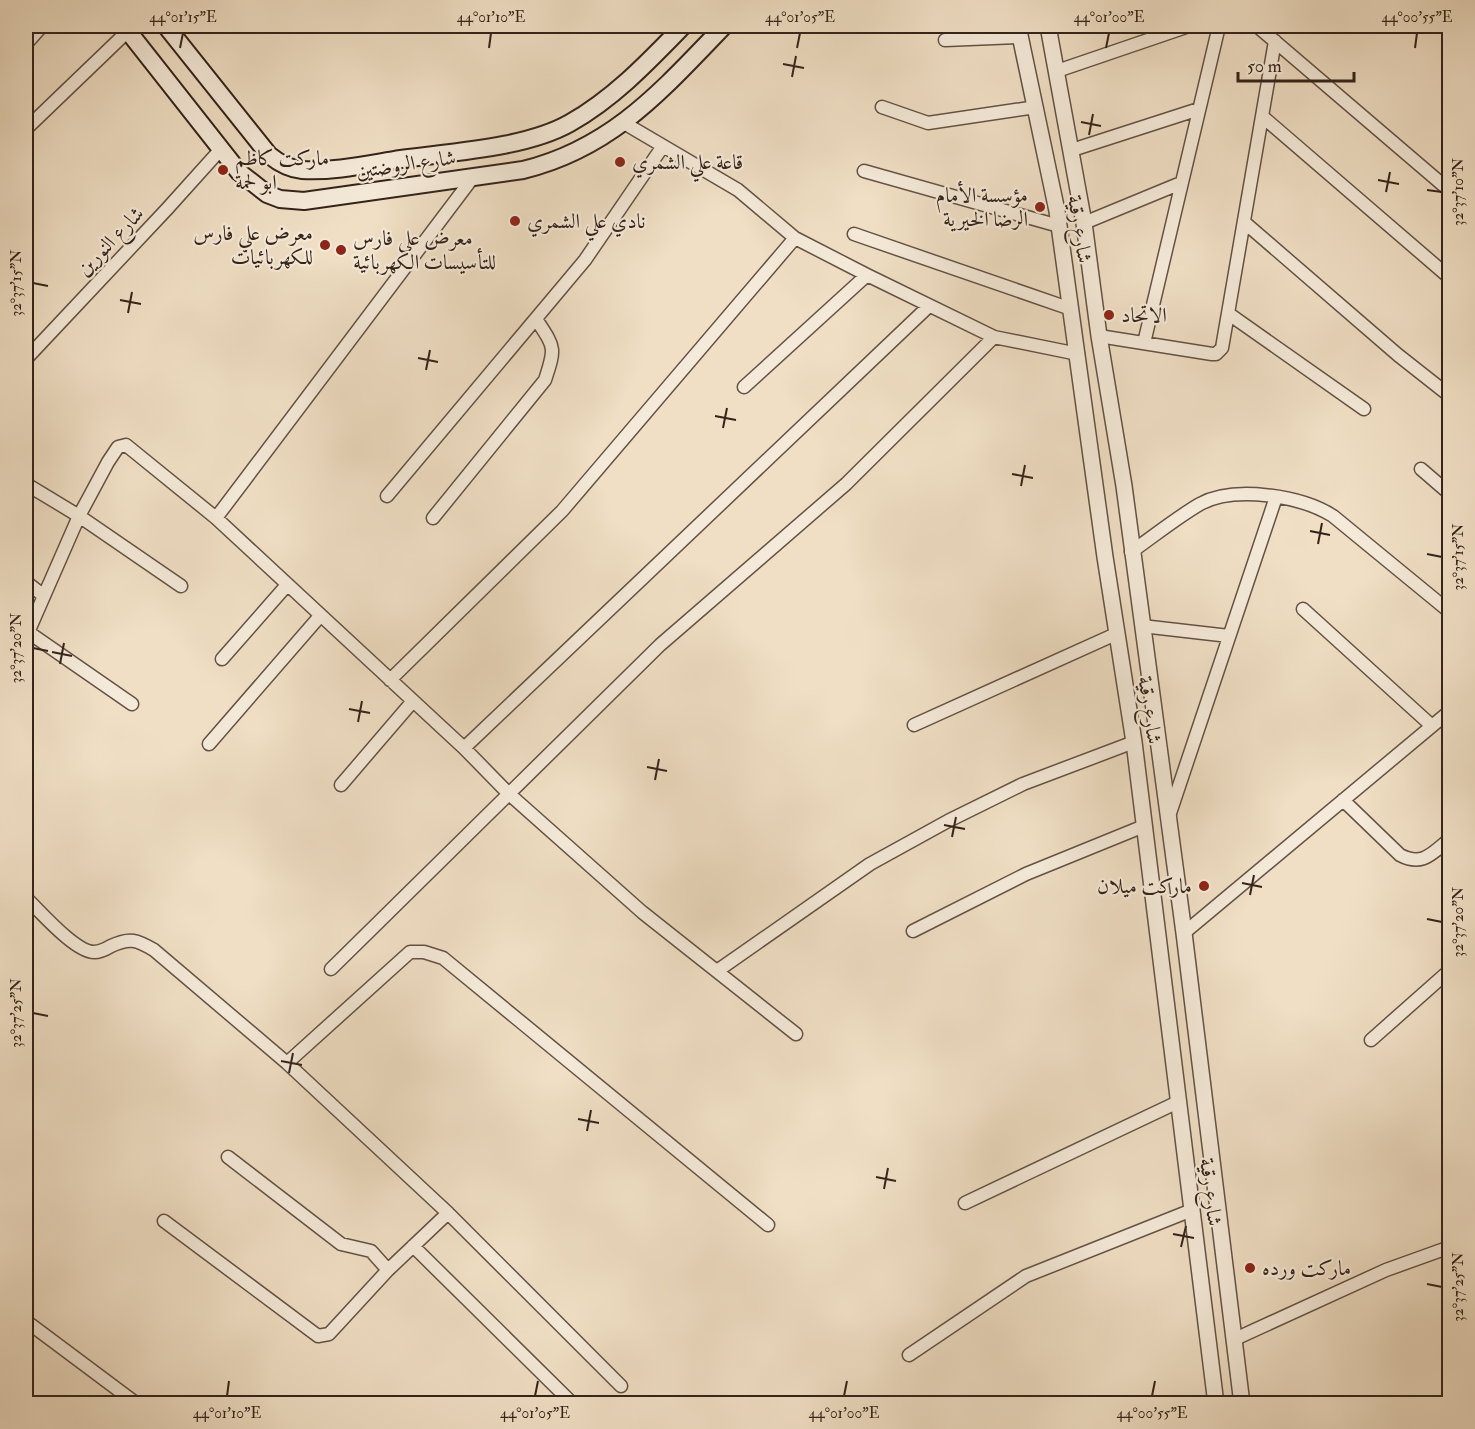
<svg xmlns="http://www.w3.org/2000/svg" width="1475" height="1429" viewBox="0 0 1475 1429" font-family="'IM FELL Double Pica',Amiri,serif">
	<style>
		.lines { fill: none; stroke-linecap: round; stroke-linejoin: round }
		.minor-casing { stroke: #635245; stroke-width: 15 }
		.tertiary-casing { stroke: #635245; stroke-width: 18 }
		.secondary-casing { stroke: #34231a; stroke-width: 20 }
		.minor { stroke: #f5ead9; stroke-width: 12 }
		.tertiary { stroke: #f5ead9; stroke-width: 15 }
		.secondary { stroke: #f5ead9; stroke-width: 16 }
		.ticks { fill: none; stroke: #34231a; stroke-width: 2 }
		.poi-dot { fill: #8f2418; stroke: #f5ead9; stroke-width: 2 }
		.labels { text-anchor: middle; stroke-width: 4.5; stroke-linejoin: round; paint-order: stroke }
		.poi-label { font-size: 21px; fill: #34231a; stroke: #f5ead9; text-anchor: start }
		.street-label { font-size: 21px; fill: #34231a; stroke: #f5ead9 }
		.neatline { fill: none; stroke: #34231a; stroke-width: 2 }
		.ticks-label { font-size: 15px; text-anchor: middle; fill: #34231a }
	</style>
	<rect width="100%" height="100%" fill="#f0dfc5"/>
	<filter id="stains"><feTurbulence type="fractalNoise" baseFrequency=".00333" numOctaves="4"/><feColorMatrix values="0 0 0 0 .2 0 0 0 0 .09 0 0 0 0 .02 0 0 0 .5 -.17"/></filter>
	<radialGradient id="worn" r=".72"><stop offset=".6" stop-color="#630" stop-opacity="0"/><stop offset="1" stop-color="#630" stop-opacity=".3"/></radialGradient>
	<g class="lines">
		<g class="minor-casing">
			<path id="minor" d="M 1257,26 L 1450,191
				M 945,40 L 1021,37
				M 26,44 L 42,26
				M 1057,71 L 1189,26
				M 882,107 L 928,123 L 1036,107
				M 1263,117 L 1450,278
				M 624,123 L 738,190 L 795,238 L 867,275 L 994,337 L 1078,354
				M 26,129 L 128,31
				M 1072,150 L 1199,109
				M 864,171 L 1059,226
				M 1244,222 L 1398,355 L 1450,396
				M 1084,223 L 1181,183
				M 854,234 L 1071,309
				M 1229,314 L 1364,409
				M 1099,336 L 1212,354 L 1216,354 L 1222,348 L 1275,41
				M 1144,343 L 1219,26
				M 26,359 L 167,209 L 221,149
				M 744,387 L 867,275
				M 1421,469 L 1450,494
				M 26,484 L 79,516 L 181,586
				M 387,496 L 585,260 L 663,146
				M 216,518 L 474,176
				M 433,518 L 545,380 C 556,347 555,348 536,319
				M 1131,552 C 1154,536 1176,518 1200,504 C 1235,485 1301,496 1333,516 L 1450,612
				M 26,582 L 44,596
				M 1303,609 L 1432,726
				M 1142,626 L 1229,636
				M 28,632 L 132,704
				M 26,637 L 79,516 L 108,462 L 118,447 L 126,445 L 216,518 L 464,748 L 508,793 L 642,912 L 796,1034
				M 222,659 L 287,585
				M 390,680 L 562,511 L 795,238
				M 914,725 L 1118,633
				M 209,744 L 320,616
				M 464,748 L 929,306
				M 341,785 L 413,701
				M 1343,800 L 1400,855 C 1423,867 1432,853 1450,839
				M 1169,816 L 1276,497
				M 26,898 C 40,911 75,952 94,952 C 100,952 106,949 111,946 C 130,937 137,940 154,950 L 287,1063 L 448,1213 L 621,1386
				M 913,931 L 1026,874 L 1144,826
				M 1184,933 L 1450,711
				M 331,969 L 660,645 L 846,484 L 994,337
				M 717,971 L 870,864 L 948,821 L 1023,784 L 1134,742
				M 1371,1040 L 1450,970
				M 287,1063 L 410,952 L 424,952 L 443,958 L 768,1225
				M 228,1157 L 341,1244 L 371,1251 L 388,1270
				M 965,1203 L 1178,1102
				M 164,1221 L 318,1336 L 329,1334 L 388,1270 L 448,1213
				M 413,1246 L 573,1404
				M 26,1321 L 137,1404
				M 1235,1339 L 1386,1270 L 1450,1247
				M 909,1355 L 1026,1276 L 1192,1210"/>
		</g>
		<g class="tertiary-casing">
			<path id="tertiary" d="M 1018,26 L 1057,211 L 1105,557 L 1134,742 L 1216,1404
				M 1048,26 L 1084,223 L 1099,336 L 1124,486 L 1184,933 L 1242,1404"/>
		</g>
		<g class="secondary-casing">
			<path id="secondary" d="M 124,26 L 239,172 L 267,194 L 280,199 L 304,201 L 523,170 C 613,148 663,89 724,26
				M 166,26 L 269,155 C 279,163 289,169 302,170 C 334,172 369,164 401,159 C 452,152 526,148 570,123 C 614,98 648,62 683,26"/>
		</g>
		<use href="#minor" class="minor"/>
		<use href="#tertiary" class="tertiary"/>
		<use href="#secondary" class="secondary"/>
	</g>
	<path class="ticks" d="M 180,48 L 183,33M 489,48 L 491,33M 797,48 L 800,33M 1106,48 L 1109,33M 1415,48 L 1417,33M 783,64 L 804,68M 792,77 L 796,56M 1081,122 L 1101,126M 1089,135 L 1093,114M 1378,180 L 1399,184M 1427,190 L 1442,192M 1386,192 L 1390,172M 33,283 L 48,286M 120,300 L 141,304M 128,313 L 132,292M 418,358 L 438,362M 426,370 L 430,350M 715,416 L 736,420M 723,428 L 727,408M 1012,474 L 1033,478M 1021,486 L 1025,465M 1310,531 L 1330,535M 1318,544 L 1322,523M 1427,554 L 1442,557M 33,648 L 48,651M 52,652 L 72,656M 60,664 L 64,643M 349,709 L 370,713M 358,722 L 362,701M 647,767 L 667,771M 655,780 L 659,759M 944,825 L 965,829M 952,837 L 956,817M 1242,883 L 1262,887M 1250,895 L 1254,875M 1427,919 L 1442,922M 33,1013 L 48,1016M 281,1061 L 302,1065M 289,1073 L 293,1053M 578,1119 L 599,1123M 587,1131 L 591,1110M 876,1177 L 896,1181M 884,1189 L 888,1168M 1173,1234 L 1194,1238M 1181,1247 L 1186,1226M 1427,1284 L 1442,1287M 227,1396 L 229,1381M 535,1396 L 538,1381M 844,1396 L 847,1381M 1152,1396 L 1155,1381"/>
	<g class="poi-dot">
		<circle cx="620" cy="162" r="6"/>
		<circle cx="223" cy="170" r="6"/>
		<circle cx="1040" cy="207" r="6"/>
		<circle cx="515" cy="221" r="6"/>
		<circle cx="325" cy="245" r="6"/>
		<circle cx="341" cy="250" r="6"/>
		<circle cx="1109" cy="315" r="6"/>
		<circle cx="1204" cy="886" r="6"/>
		<circle cx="1250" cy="1268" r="6"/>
	</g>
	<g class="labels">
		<g class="poi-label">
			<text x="235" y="165">ماركت كاظم<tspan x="235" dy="24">ابو لحمة</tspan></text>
			<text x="632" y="169">قاعة علي الشمري</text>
			<text x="1028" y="202" text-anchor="end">مؤسسة الأمام<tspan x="1028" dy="24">الرضا الخيرية</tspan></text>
			<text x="527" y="228">نادي علي الشمري</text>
			<text x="313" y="240" text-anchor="end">معرض علي فارس<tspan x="313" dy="24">للكهربائيات</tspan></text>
			<text x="353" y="245">معرض علي فارس<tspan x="353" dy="24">للتأسيسات الكهربائية</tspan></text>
			<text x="1121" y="322">الاتحاد</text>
			<text x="1192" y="893" text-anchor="end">ماركت ميلان</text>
			<text x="1262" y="1275">ماركت ورده</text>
		</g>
		<g class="street-label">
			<text transform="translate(406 164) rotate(-8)" y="7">شارع الروضتين</text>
			<text transform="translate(1080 229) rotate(81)" y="7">شارع رقية</text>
			<text transform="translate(110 241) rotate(-46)" y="7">شارع النورين</text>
			<text transform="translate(1150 710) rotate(82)" y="7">شارع رقية</text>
			<text transform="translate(1211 1192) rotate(83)" y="7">شارع رقية</text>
		</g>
	</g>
	<rect width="1475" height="1429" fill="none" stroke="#f0dfc5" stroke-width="66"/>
	<path d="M1238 72v9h116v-9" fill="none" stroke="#34231a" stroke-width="3"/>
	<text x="1247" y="72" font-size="18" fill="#34231a" stroke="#f5ead9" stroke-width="4.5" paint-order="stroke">50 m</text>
	<rect x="33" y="33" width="1409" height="1363" class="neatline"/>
	<g class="ticks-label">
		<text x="183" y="22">44°01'15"E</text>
		<text x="491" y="22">44°01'10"E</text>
		<text x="800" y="22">44°01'05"E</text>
		<text x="1109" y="22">44°01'00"E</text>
		<text x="1417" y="22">44°00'55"E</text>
		<text transform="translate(1458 192) rotate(-90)" y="5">32°37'10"N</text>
		<text transform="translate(16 283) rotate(-90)" y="5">32°37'15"N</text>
		<text transform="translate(1458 557) rotate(-90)" y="5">32°37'15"N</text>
		<text transform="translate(16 648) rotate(-90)" y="5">32°37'20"N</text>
		<text transform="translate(1458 922) rotate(-90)" y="5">32°37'20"N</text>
		<text transform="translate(16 1013) rotate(-90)" y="5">32°37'25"N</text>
		<text transform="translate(1458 1287) rotate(-90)" y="5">32°37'25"N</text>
		<text x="227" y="1418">44°01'10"E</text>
		<text x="535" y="1418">44°01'05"E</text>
		<text x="844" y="1418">44°01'00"E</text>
		<text x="1152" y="1418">44°00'55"E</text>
	</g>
	<rect width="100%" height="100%" filter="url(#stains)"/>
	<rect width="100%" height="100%" fill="url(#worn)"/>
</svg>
